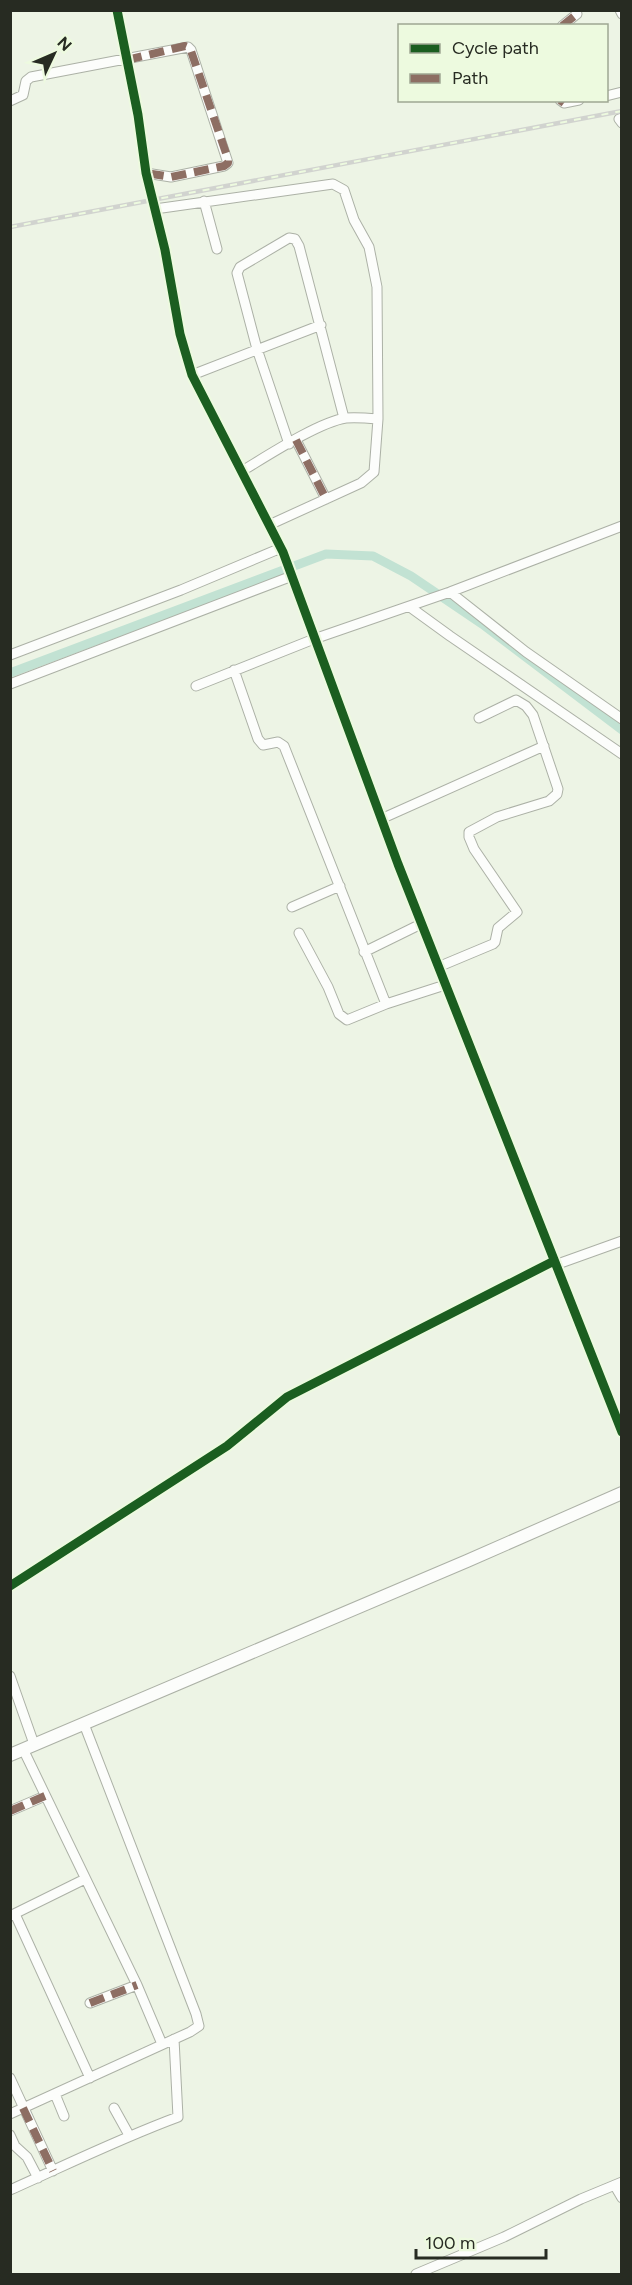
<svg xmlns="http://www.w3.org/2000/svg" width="632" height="2285" viewBox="0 0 632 2285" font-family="Figtree,sans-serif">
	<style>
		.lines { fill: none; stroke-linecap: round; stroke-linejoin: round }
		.canal { stroke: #c2e2d3; stroke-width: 9 }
		.minor-casing { stroke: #acb1a6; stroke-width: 11 }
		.major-casing { stroke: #acb1a6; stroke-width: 14 }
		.minor { stroke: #fcfdfb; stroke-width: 9 }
		.major { stroke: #fcfdfb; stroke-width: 12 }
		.rail-casing { stroke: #d1d3cf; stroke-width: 4.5 }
		.rail { stroke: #edfadf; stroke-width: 2; stroke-dasharray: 7; stroke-linecap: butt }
		.quiet { stroke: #8d6e63; stroke-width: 8; stroke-dasharray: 15 8; stroke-linecap: butt }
		.cycleway-casing { stroke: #edfadf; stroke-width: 13 }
		.cycleway { stroke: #1b5e20; stroke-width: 9 }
	</style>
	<rect width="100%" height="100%" fill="#edf4e5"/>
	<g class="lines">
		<path class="canal" d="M 10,673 L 326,554 L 373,556 L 411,576 L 482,624 L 622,730"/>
		<g class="minor-casing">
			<path id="minor" d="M 117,10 L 138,115 L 146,173 L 165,250 L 180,334 L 192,375 L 283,552 L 398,864 L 622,1432
				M 620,10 L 622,14
				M 562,26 L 577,14
				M 606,96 L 622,92
				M 560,100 L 564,103 L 579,100
				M 10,101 L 23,95 L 26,81 L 31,77 L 188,47 L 191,50 L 228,163 L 224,166 L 171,177 L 146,173
				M 622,118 L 619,119 L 622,123
				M 204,201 L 217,249
				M 155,209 L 333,184 L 344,190 L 354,220 L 369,247 L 377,287 L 378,419 L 374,472 L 361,483 L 269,525
				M 192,375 L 321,325
				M 296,440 L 326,499
				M 289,444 L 257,349 L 237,273 L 240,267 L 289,238 L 295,239 L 299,246 L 344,418
				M 242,471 C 267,456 319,422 346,418 C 356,417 367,418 378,419
				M 450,592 L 526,652 L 622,719
				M 410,607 L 450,636 L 622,754
				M 10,655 L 181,590 L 281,548
				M 234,670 L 258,739 L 263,745 L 278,742 L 284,746 L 386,1004
				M 10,684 L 292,576
				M 196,686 L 314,639 L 450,592 L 622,526
				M 381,819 L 544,746
				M 292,907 L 340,886
				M 299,933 L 328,987 L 339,1014 L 347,1020 L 386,1004 L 445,985
				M 364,952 L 421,924
				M 438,967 L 493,944 L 495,942 L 498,928 L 517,912 L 474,849 L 469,837 L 469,832 L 497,817 L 549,801 L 557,794 L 558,789 L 533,715 L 526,706 L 516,700 L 479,718
				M 555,1265 L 622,1241
				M 10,1586 L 227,1446 L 287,1397 L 554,1261
				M 10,1676 L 34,1744
				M 23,1749 L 137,1985 L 162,2044
				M 10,1811 L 45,1796
				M 15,1914 L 90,2078
				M 10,1916 L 85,1879
				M 90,2003 L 137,1985
				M 10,2078 L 53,2171
				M 55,2094 L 64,2116
				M 114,2108 L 129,2135
				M 10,2114 L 190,2032 L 199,2026 L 196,2014 L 84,1724
				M 10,2135 L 15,2146 L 27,2157 L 38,2178
				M 615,2186 L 622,2198
				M 10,2190 C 66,2165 121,2138 178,2117 L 174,2039
				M 416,2274 L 504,2237 L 581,2199 L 622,2182"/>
		</g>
		<g class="major-casing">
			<path id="major" d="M 10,1755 L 467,1561 L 622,1493"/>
		</g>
		<use href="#minor" class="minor"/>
		<use href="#major" class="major"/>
		<g class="rail-casing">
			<path id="rail" d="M 10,227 L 622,111"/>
		</g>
		<use href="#rail" class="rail"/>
		<path class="quiet" d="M 562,26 L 577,14
			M 127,60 L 185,46 L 190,48 L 228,159 L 228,163 L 224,166 L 171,177 L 146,173
			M 560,100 L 564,103
			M 296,440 L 326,499
			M 10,1811 L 45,1796
			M 90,2003 L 137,1985
			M 23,2108 L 53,2171"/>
		<g class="cycleway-casing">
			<path id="cycleway" d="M 117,10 L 138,115 L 146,173 L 165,250 L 180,334 L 192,375 L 283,552 L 398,864 L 622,1432
				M 10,1586 L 227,1446 L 287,1397 L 554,1261"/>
		</g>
		<use href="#cycleway" class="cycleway"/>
	</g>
	<rect width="632" height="2285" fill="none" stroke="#272b22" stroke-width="24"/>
	<rect x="398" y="24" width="210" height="78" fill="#edfadf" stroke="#9ea793" stroke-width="1.5"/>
	<rect x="410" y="44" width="30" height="9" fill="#1b5e20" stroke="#9ea793" stroke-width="1.5"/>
	<text x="452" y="54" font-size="18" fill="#272b22">Cycle path</text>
	<rect x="410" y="74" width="30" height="9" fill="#8d6e63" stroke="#9ea793" stroke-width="1.5"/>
	<text x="452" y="84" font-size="18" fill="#272b22">Path</text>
	<g transform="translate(54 54) rotate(46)" stroke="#edfadf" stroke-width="4.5" paint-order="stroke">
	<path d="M0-4.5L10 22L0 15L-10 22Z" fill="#272b22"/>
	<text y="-9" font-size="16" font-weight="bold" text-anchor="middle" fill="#272b22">N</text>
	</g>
	<path d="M416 2249v9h130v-9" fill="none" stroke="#272b22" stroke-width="3"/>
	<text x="425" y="2249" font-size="18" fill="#272b22" stroke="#edfadf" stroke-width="4.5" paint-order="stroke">100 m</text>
</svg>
